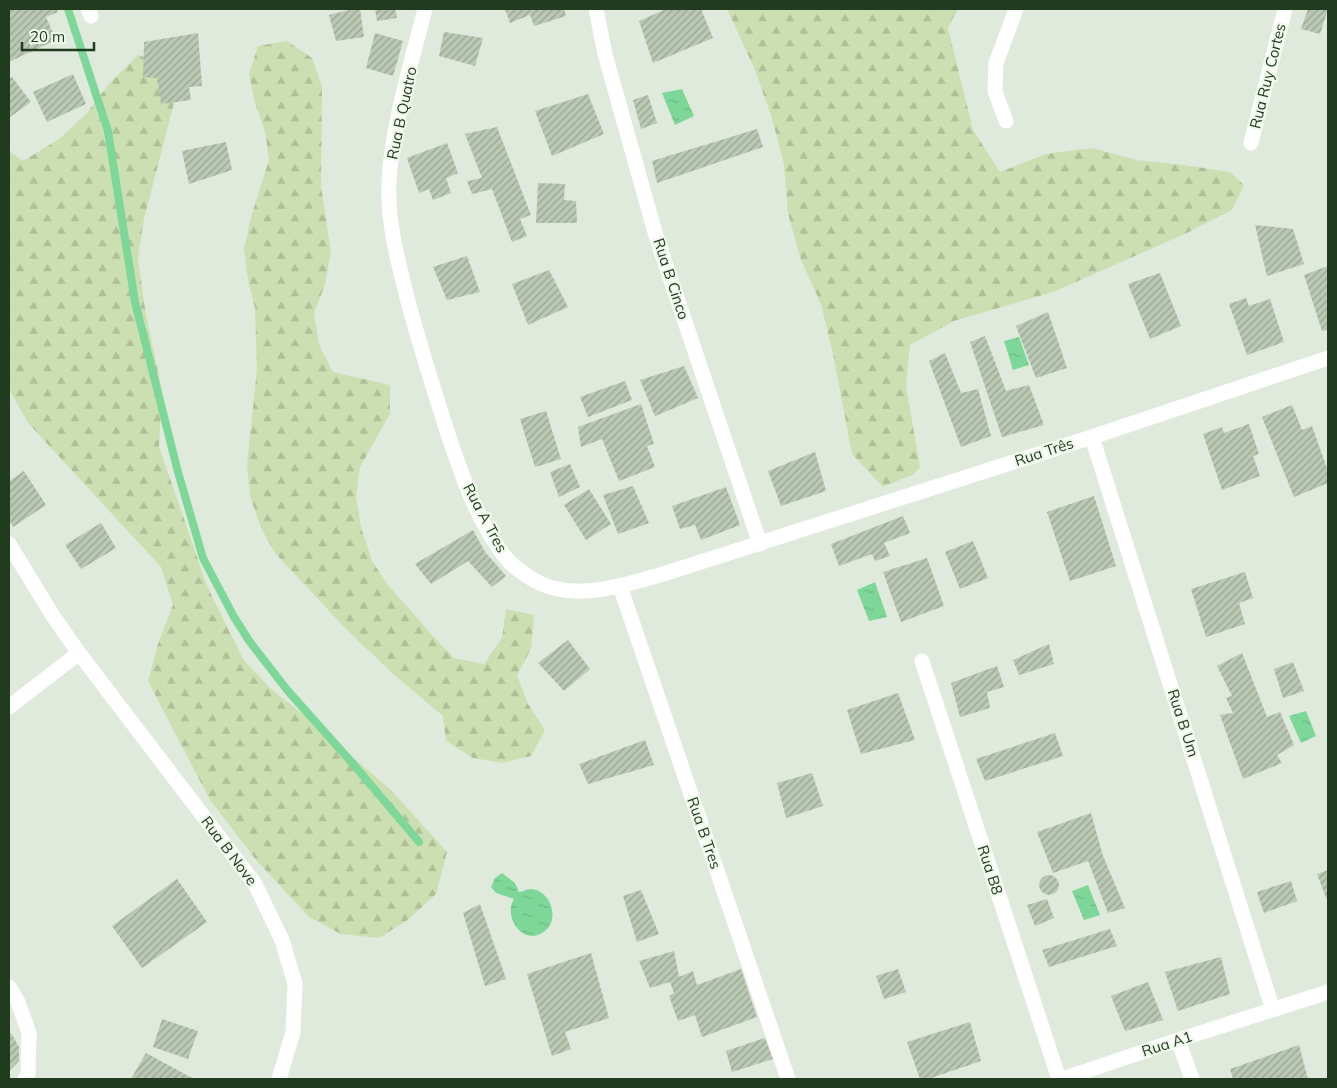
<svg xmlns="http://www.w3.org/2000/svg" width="1337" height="1088" viewBox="0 0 1337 1088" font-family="Mulish,sans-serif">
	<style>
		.forest { fill: url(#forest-firs) }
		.water { fill: url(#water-ripples) }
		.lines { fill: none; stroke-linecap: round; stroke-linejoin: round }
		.stream { stroke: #7dd798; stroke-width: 8 }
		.building { fill: url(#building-hatch) }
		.minor { stroke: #fff; stroke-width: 15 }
		.labels { text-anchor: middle; stroke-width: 4.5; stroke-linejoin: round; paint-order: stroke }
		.street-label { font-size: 15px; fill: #203b1d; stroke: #f0f7ed }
	</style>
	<defs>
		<pattern id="forest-firs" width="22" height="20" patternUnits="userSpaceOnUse" patternTransform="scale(1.25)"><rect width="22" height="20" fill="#ccdfb2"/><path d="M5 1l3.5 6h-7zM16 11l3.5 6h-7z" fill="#afc099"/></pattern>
		<pattern id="water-ripples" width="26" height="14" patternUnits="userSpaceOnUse" patternTransform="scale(1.25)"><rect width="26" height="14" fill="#7dd798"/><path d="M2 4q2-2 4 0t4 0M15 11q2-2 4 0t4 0" fill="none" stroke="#6cb983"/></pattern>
		<pattern id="building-hatch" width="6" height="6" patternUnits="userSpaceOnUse" patternTransform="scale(1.25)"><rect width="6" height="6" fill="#bac8b4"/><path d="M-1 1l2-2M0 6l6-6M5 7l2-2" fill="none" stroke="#97a492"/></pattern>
	</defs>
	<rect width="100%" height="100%" fill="#e0eadc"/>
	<path class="forest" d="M 727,9 L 958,9 L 948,28 L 973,130 L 1000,172 L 1046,154 L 1092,148 L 1137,160 L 1184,165 L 1230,172 L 1244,185 L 1232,210 L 1187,233 L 1053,292 L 954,321 L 910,345 L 906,386 L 920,467 L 914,474 L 883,487 L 852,454 L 833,354 L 821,304 L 801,260 L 788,214 L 784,164 L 771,115 L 755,70 Z
		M 287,41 L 312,58 L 322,86 L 321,186 L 331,252 L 325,285 L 314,313 L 319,345 L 333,372 L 390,385 L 390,414 L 360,467 L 356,497 L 361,527 L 372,561 L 388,585 L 432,635 L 454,658 L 484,664 L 502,638 L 506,609 L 534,615 L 531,649 L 517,675 L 528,704 L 545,730 L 531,756 L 503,763 L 473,758 L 446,741 L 443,716 L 393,674 L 345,628 L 275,553 L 261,528 L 250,496 L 247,465 L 257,369 L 256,338 L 255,308 L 248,280 L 244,249 L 251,217 L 269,160 L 265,131 L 255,103 L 249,74 L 258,46 Z
		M 138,55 L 174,66 L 174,103 L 144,219 L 138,258 L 146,315 L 162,390 L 159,447 L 182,513 L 207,586 L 243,659 L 271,689 L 304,715 L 391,790 L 447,852 L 436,894 L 409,919 L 379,938 L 341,934 L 309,917 L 257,861 L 210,800 L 148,681 L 158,644 L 173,605 L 161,567 L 28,423 L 10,391 L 9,151 L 23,161 L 59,139 L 86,114 L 109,84 Z"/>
	<path class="water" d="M 682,89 L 694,116 L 675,125 L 662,93 Z
		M 1019,337 L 1029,365 L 1013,370 L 1004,341 Z
		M 875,582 L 887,617 L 869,621 L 857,590 Z
		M 1306,711 L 1316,736 L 1301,743 L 1289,716 Z
		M 502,873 L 515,883 L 519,892 C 522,892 527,889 530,889 C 551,889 562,922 542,933 C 522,945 503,916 514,899 L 496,893 L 491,887 L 495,878 Z
		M 1088,885 L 1100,915 L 1084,920 L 1072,891 Z"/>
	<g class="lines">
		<path class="stream" d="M 68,9 L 108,131 L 135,302 L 178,472 L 203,558 L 234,617 L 250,642 L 288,691 L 354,765 L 419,842"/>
	</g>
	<path class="building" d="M 9,9 L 56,9 L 58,12 L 46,17 L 56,40 L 9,62 L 9,24 L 10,23 Z
		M 353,9 L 360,9 L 364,37 L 336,41 L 329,15 Z
		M 375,9 L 395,9 L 397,18 L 377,21 Z
		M 505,9 L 564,9 L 566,16 L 534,26 L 530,15 L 510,23 Z
		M 666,9 L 701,9 L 713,38 L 653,63 L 639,21 Z
		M 1308,9 L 1328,9 L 1320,34 L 1301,29 Z
		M 444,32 L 483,38 L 475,66 L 439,56 Z
		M 198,33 L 202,86 L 189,87 L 191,100 L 161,104 L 157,78 L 143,77 L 144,42 Z
		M 375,33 L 403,41 L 393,76 L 366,68 Z
		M 73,74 L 86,104 L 47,122 L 33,92 Z
		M 12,77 L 31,102 L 10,117 L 9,115 L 9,79 Z
		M 588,94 L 604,134 L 552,156 L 535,111 Z
		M 648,95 L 657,123 L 641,129 L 633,100 Z
		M 497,127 L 531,215 L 520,219 L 527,236 L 512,242 L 492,189 L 472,194 L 467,181 L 482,178 L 465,134 Z
		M 757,129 L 763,147 L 657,183 L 652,161 Z
		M 226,142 L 232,170 L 189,184 L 182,151 Z
		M 447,143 L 458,173 L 446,178 L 451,193 L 433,200 L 429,189 L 419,193 L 407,158 Z
		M 538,183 L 565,184 L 564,200 L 576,201 L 577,223 L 536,223 Z
		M 1255,225 L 1293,229 L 1304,264 L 1267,276 Z
		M 467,256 L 480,292 L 447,300 L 433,267 Z
		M 1328,266 L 1328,330 L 1322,331 L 1304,275 Z
		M 549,270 L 568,307 L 528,325 L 512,284 Z
		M 1160,273 L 1181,326 L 1150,339 L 1128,284 Z
		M 1246,298 L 1249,306 L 1270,299 L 1284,342 L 1247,355 L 1229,304 Z
		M 1048,312 L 1067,368 L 1036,378 L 1016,326 Z
		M 985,336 L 1006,391 L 1029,385 L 1044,425 L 1002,437 L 970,342 Z
		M 945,353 L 961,393 L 978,389 L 991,436 L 961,447 L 929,361 Z
		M 684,366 L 698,398 L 655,416 L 640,380 Z
		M 625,381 L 632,400 L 588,417 L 580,397 Z
		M 641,404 L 654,444 L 647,446 L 655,467 L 619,481 L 602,439 L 581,447 L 578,427 Z
		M 1292,405 L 1302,430 L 1312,426 L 1328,471 L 1328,483 L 1294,497 L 1262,417 Z
		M 546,411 L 561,459 L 535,467 L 520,419 Z
		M 1249,424 L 1259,454 L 1253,456 L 1260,476 L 1222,490 L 1203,434 L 1222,427 L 1224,433 Z
		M 815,452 L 826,491 L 781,506 L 768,471 Z
		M 570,464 L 580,487 L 559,497 L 550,472 Z
		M 24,471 L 46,505 L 13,527 L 9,520 L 9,481 Z
		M 633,486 L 649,523 L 618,534 L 603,495 Z
		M 726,487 L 740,525 L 701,540 L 695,525 L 680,529 L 672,506 Z
		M 589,489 L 611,524 L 586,540 L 564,505 Z
		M 1094,496 L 1116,566 L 1070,581 L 1047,512 Z
		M 903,516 L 910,533 L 884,543 L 890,556 L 875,561 L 872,554 L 839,566 L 831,544 Z
		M 101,523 L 116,548 L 81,569 L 65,545 Z
		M 473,530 L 485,552 L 506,576 L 492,587 L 468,561 L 431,584 L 415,564 Z
		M 973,541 L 988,578 L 960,589 L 945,552 Z
		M 927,558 L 944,606 L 901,622 L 883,572 Z
		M 1245,572 L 1253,598 L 1239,603 L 1245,624 L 1206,637 L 1191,589 Z
		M 568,640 L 590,669 L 564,691 L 538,663 Z
		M 1049,644 L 1054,664 L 1019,675 L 1013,660 Z
		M 1242,653 L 1267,717 L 1280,712 L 1294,745 L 1277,755 L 1282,763 L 1243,779 L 1220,715 L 1233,713 L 1226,698 L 1232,696 L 1217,666 Z
		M 1293,662 L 1304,691 L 1283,698 L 1274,669 Z
		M 997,666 L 1004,687 L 987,692 L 990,708 L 960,717 L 951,683 Z
		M 898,693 L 915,740 L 861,754 L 847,710 Z
		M 1055,733 L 1063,756 L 985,781 L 976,759 Z
		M 645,740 L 654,765 L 588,784 L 579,764 Z
		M 812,773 L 823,806 L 786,818 L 777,783 Z
		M 1091,813 L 1103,856 L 1125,908 L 1108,913 L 1088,861 L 1053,873 L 1037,832 Z
		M 1328,870 L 1328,903 L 1317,874 Z
		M1039 885a10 10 0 1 1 20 0a10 10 0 1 1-20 0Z
		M 177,879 L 207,922 L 142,968 L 112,926 Z
		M 1291,881 L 1297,901 L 1264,913 L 1257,892 Z
		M 641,890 L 659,934 L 637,942 L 623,896 Z
		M 1047,899 L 1054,918 L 1035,926 L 1027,905 Z
		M 480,904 L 506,979 L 485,986 L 463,913 Z
		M 1110,929 L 1117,946 L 1049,967 L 1042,950 Z
		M 674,951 L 679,977 L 693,971 L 697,985 L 741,969 L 757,1017 L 702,1037 L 695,1015 L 678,1021 L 669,996 L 674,993 L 670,982 L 650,988 L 639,961 Z
		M 591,953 L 609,1018 L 565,1032 L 571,1049 L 552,1056 L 527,974 Z
		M 1221,957 L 1230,994 L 1178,1011 L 1165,972 Z
		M 898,969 L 906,992 L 884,999 L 876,976 Z
		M 1148,982 L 1163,1020 L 1125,1031 L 1111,996 Z
		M 162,1019 L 198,1031 L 188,1059 L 153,1047 Z
		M 970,1022 L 981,1061 L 928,1079 L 920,1079 L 907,1042 Z
		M 11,1033 L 19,1047 L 19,1061 L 9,1071 L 9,1034 Z
		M 765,1038 L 773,1059 L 732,1072 L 726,1051 Z
		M 1299,1045 L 1308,1079 L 1233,1079 L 1230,1069 Z
		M 146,1053 L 194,1079 L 131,1079 Z"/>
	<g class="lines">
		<path class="minor" d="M 88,9 L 91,16
			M 425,9 C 411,65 392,124 389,182 C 387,224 399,265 409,305 C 420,346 433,387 446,428 C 461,473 476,520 506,558 C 512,565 524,574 532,579 C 572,603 619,586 660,575 L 1092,437 L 1328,358
			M 596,9 L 605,54 L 656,236 L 760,544
			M 1006,121 L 995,91 L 996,63 L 1016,9
			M 1251,143 L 1285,9
			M 1092,437 L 1273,1010
			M 9,544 L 53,616 L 79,653 L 255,884 L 282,940 L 295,984 L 293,1032 L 279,1079
			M 620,586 L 788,1079
			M 922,661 L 1059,1079
			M 9,707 L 79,653
			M 9,987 L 18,1002 L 29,1033 L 28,1074 L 25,1079
			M 1178,1040 L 1192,1079
			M 1062,1079 L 1178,1040 L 1328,992"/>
	</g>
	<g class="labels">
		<g class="street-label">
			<text transform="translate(1268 76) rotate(-76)" y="5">Rua Ruy Cortes</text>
			<text transform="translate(402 113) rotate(-78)" y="5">Rua B Quatro</text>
			<text transform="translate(671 279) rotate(72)" y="5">Rua B Cinco</text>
			<text transform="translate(1044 452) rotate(-18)" y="5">Rua Três</text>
			<text transform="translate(485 518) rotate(62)" y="5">Rua A Tres</text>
			<text transform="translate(1183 723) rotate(72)" y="5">Rua B Um</text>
			<text transform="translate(704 833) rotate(71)" y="5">Rua B Tres</text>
			<text transform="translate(229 851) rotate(53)" y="5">Rua B Nove</text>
			<text transform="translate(990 870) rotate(72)" y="5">Rua B8</text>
			<text transform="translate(1167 1044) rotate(-18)" y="5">Rua A1</text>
		</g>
	</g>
	<rect width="1337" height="1088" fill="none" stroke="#203b1d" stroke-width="20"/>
	<path d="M22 42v8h72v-8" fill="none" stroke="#203b1d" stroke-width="2.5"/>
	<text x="30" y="42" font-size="15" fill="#203b1d" stroke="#f0f7ed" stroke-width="4" paint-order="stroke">20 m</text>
</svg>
